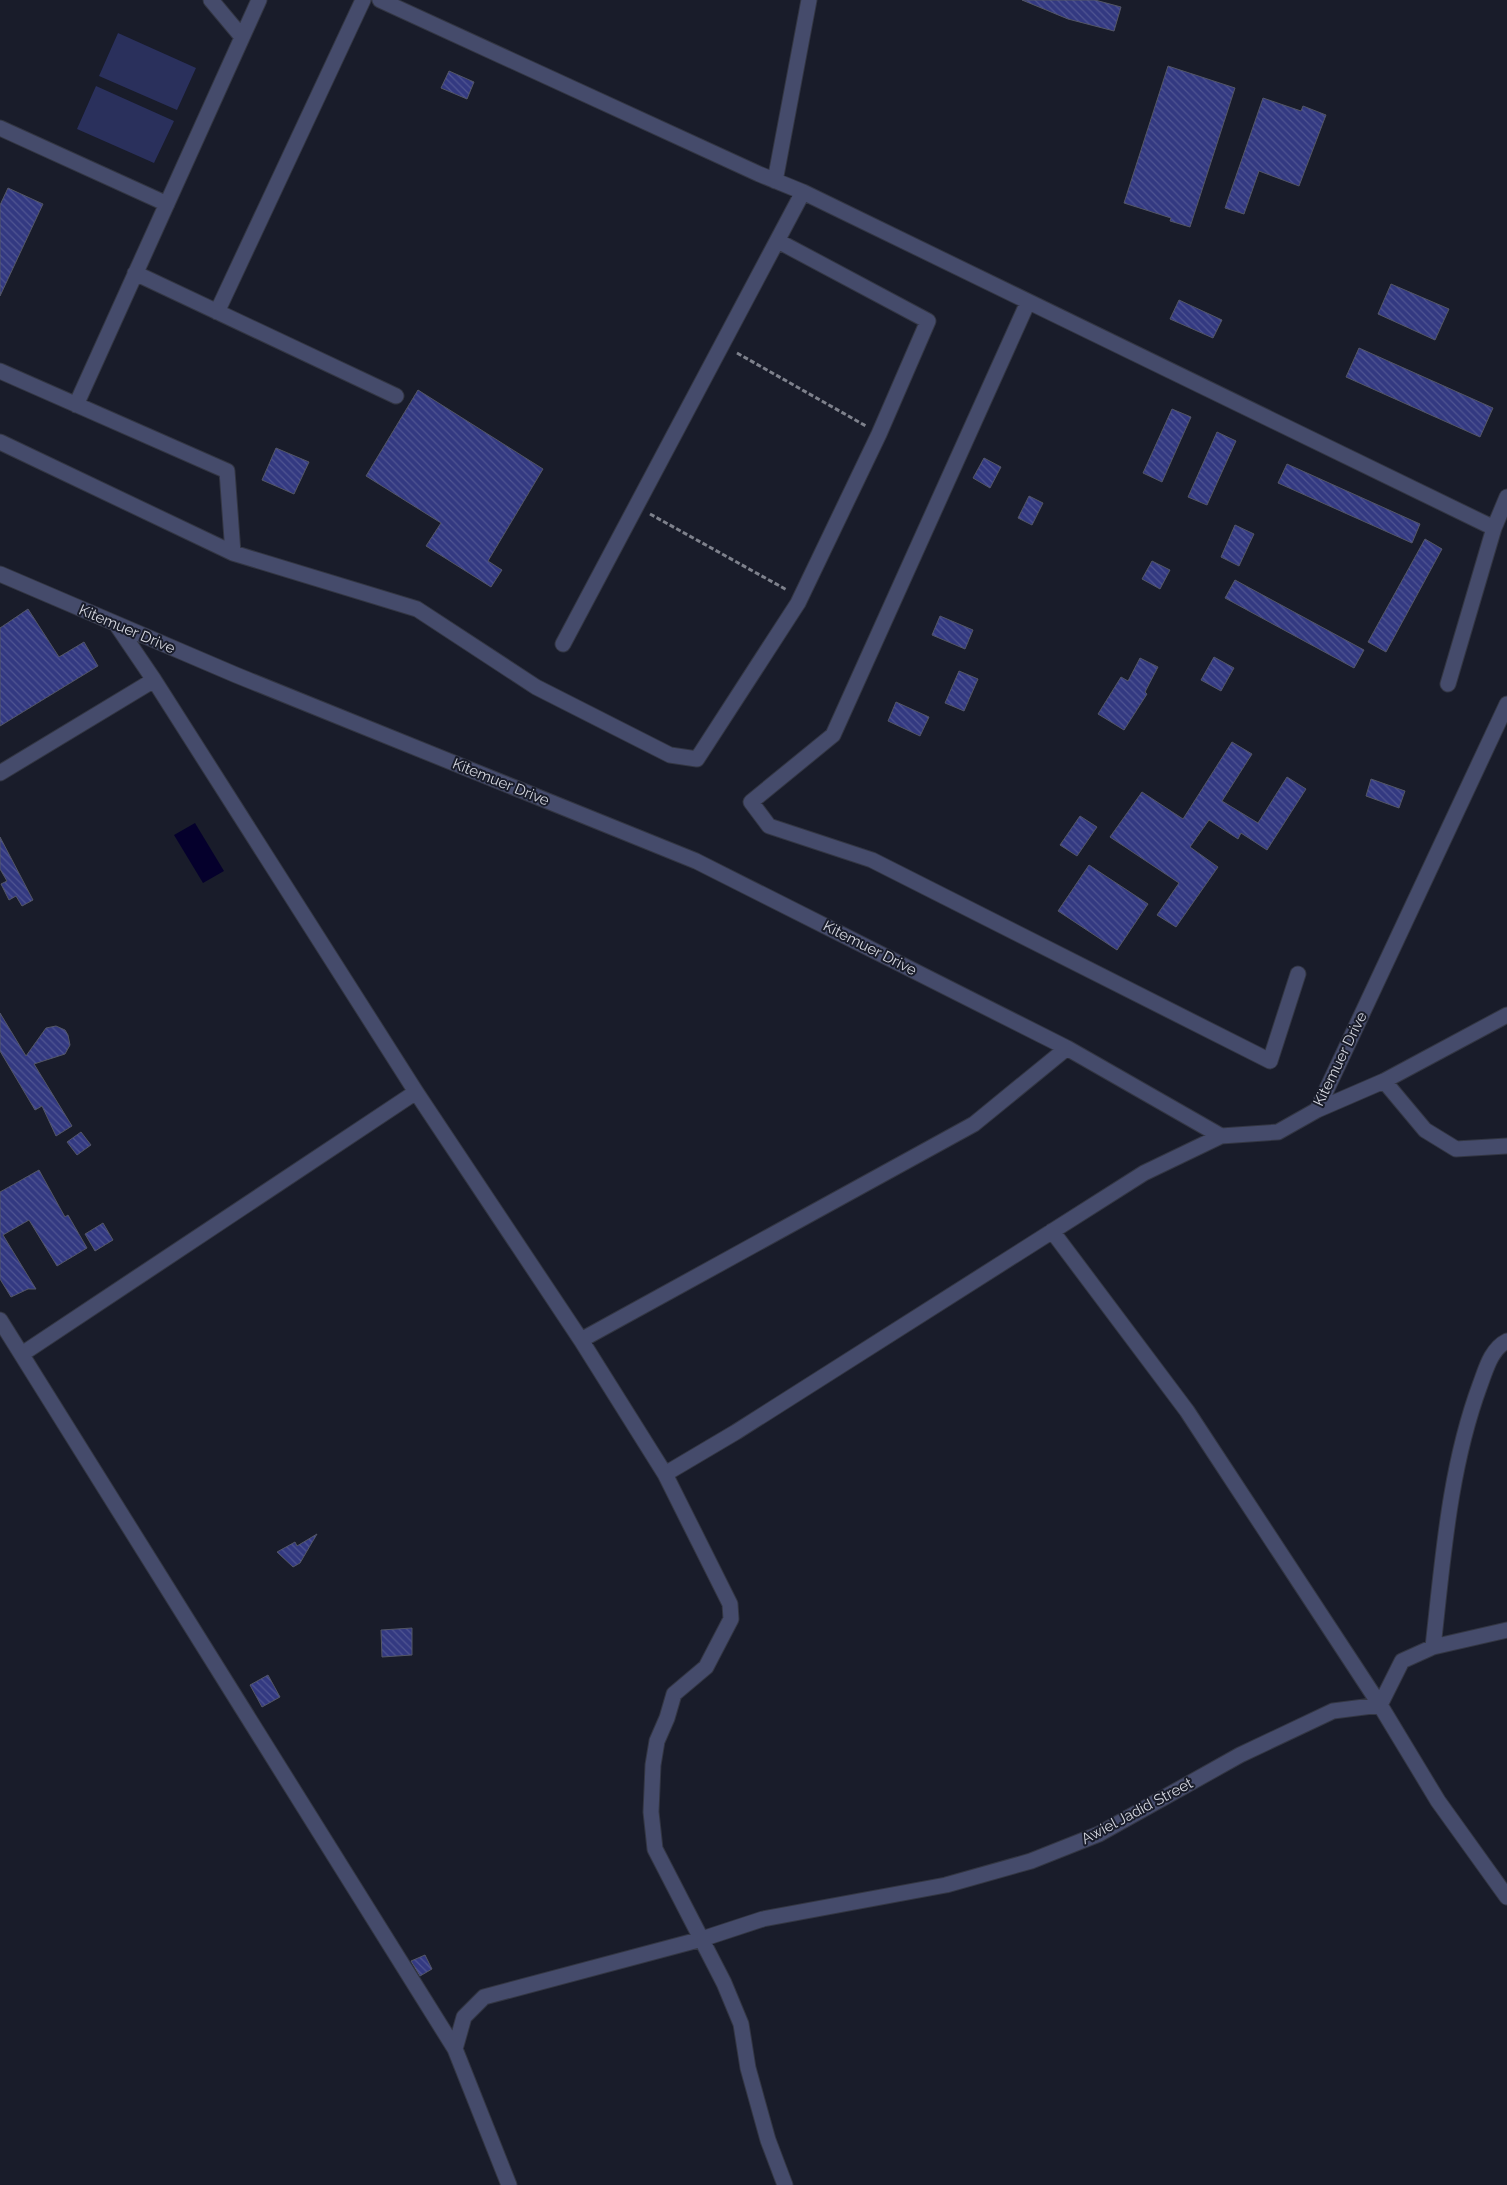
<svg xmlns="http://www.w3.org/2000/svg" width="1507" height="2185" viewBox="0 0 1507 2185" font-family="Raleway,sans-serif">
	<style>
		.pitch { fill: #2a305c }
		.water { fill: #05002c }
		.building { fill: url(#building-back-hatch); stroke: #535666 }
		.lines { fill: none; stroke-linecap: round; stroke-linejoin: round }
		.minor-casing { stroke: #333643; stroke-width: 17 }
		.path { stroke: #7e818c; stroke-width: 3; stroke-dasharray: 5 2.5; stroke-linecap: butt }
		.minor { stroke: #454b6b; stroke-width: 15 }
		.labels { text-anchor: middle; stroke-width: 4; stroke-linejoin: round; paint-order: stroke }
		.street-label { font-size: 15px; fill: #d4d6df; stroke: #191c2a }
	</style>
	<defs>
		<pattern id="building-back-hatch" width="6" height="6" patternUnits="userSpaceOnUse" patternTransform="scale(1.25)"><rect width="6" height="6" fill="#333981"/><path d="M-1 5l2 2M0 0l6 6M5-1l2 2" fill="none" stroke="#505592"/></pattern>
	</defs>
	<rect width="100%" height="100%" fill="#191c2a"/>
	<path class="pitch" d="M 118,33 L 196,68 L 177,110 L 99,76 Z
		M 96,86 L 174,121 L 154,163 L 77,129 Z"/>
	<path class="water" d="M 195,823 L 224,871 L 203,883 L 174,835 Z"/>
	<path class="building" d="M 1022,0 L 1095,0 L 1121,7 L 1114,31 L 1068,19 Z
		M 1168,66 L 1235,88 L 1190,227 L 1170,221 L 1171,218 L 1124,203 Z
		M 449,71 L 474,82 L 467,99 L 441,88 Z
		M 1263,98 L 1301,111 L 1303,106 L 1326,115 L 1299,186 L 1259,171 L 1244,214 L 1225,208 Z
		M 8,188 L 43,204 L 0,296 L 0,205 Z
		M 1391,284 L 1449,309 L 1435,340 L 1378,314 Z
		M 1179,300 L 1222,320 L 1213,338 L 1170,319 Z
		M 1359,348 L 1493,408 L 1480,437 L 1346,377 Z
		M 418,390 L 543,469 L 488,561 L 502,570 L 491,587 L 426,546 L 441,523 L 366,476 Z
		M 1172,409 L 1191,417 L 1162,482 L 1143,473 Z
		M 1217,432 L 1236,441 L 1207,505 L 1188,497 Z
		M 276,448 L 309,462 L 294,494 L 262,480 Z
		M 984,458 L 1001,467 L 990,488 L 973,478 Z
		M 1287,464 L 1420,524 L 1412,543 L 1278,483 Z
		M 1029,496 L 1043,503 L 1032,525 L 1018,518 Z
		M 1235,525 L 1254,534 L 1239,566 L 1221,557 Z
		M 1425,539 L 1442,549 L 1386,652 L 1368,642 Z
		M 1152,561 L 1170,570 L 1160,589 L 1142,579 Z
		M 1235,580 L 1364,650 L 1354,668 L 1225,598 Z
		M 28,609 L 59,657 L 84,642 L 98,666 L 0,726 L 0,628 Z
		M 940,616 L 973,630 L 965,649 L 932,635 Z
		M 1214,657 L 1234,668 L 1221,691 L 1201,680 Z
		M 1140,658 L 1158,667 L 1145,692 L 1147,694 L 1124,730 L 1098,714 L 1121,677 L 1128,681 Z
		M 959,671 L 978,679 L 964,711 L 945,703 Z
		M 896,702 L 929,717 L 920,736 L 888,721 Z
		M 1232,742 L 1252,754 L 1222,801 L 1258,823 L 1287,777 L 1306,789 L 1267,850 L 1241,833 L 1238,839 L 1209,820 L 1190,847 L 1218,867 L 1176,927 L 1157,915 L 1179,883 L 1110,837 L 1142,792 L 1183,819 Z
		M 1371,779 L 1405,791 L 1399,808 L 1366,796 Z
		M 1080,816 L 1097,827 L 1077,856 L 1060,845 Z
		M 0,837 L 33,900 L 22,906 L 16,896 L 9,900 L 1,884 L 7,881 L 0,869 Z
		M 1089,865 L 1148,904 L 1117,950 L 1058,911 Z
		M 0,1013 L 26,1056 L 46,1028 L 56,1026 L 65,1030 L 68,1035 L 70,1045 L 65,1054 L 34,1064 L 72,1126 L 56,1136 L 42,1106 L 35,1110 L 0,1051 Z
		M 81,1132 L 91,1145 L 77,1155 L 67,1142 Z
		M 39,1170 L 65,1217 L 68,1215 L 87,1248 L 57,1266 L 29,1220 L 3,1235 L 36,1289 L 28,1289 L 11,1297 L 0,1279 L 0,1192 Z
		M 103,1223 L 113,1240 L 95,1251 L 85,1234 Z
		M 317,1534 L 300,1563 L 293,1567 L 277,1552 L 295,1542 L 297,1546 Z
		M 412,1628 L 412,1655 L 382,1657 L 381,1630 Z
		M 268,1675 L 280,1697 L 262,1707 L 250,1685 Z
		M 425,1955 L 432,1969 L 420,1976 L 411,1961 Z"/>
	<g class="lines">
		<g class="minor-casing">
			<path id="minor" d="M 211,0 L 242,37
				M 380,0 L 759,174 L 803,192 L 1494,528
				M 0,128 L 167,204
				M 775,181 L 809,0
				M 135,273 L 396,396
				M 1028,302 L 833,735 L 751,802 L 769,826 L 872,860 L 1270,1061 L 1298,974
				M 217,312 L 363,0
				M 0,371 L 227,471 L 233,553
				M 76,405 L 259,0
				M 0,442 L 233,553 L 417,609 L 536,687 L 670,755 L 697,759 L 798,603 L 879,434 L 928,321 L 778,241
				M 0,574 L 236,675 L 696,861 L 1067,1048 L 1221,1136 L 1278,1132 L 1317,1110 L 1507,704
				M 116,624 L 154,680 L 416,1092 L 581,1340 L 665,1474 L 730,1604 L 731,1619 L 706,1667 L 674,1694 L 667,1718 L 657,1741 L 653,1765 L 651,1812 L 655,1849 L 724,1983 L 741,2024 L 748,2068 L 768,2140 L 785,2185
				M 563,644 L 803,192
				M 1448,684 L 1494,528 L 1507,497
				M 0,773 L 154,680
				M 1384,1081 L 1425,1130 L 1456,1149 L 1507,1146
				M 1317,1110 L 1384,1081 L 1507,1015
				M 1052,1231 L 1187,1411 L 1380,1705 L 1438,1801 L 1507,1897
				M 0,1320 L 455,2049
				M 581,1340 L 974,1124 L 1067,1048
				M 22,1354 L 416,1092
				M 665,1474 L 736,1432 L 1144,1173 L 1221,1136
				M 1433,1647 C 1443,1559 1449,1469 1480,1385 C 1486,1369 1491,1349 1507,1341
				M 1380,1705 L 1402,1661 L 1433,1647 L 1507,1630
				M 509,2185 L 455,2049 L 464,2017 L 484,1997 L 702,1939 L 763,1919 L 946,1885 L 1031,1861 L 1099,1834 L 1240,1755 L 1333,1711 L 1380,1705"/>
		</g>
		<path class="path" d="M 737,353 L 866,426
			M 650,514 L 787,590"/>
		<use href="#minor" class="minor"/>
	</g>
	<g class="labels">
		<g class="street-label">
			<text transform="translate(127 629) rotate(23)" y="5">Kitemuer Drive</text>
			<text transform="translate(501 782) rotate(22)" y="5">Kitemuer Drive</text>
			<text transform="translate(870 948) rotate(27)" y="5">Kitemuer Drive</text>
			<text transform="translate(1340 1059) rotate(-64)" y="5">Kitemuer Drive</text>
			<text transform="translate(1137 1811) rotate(-28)" y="5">Awiel Jadid Street</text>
		</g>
	</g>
</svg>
